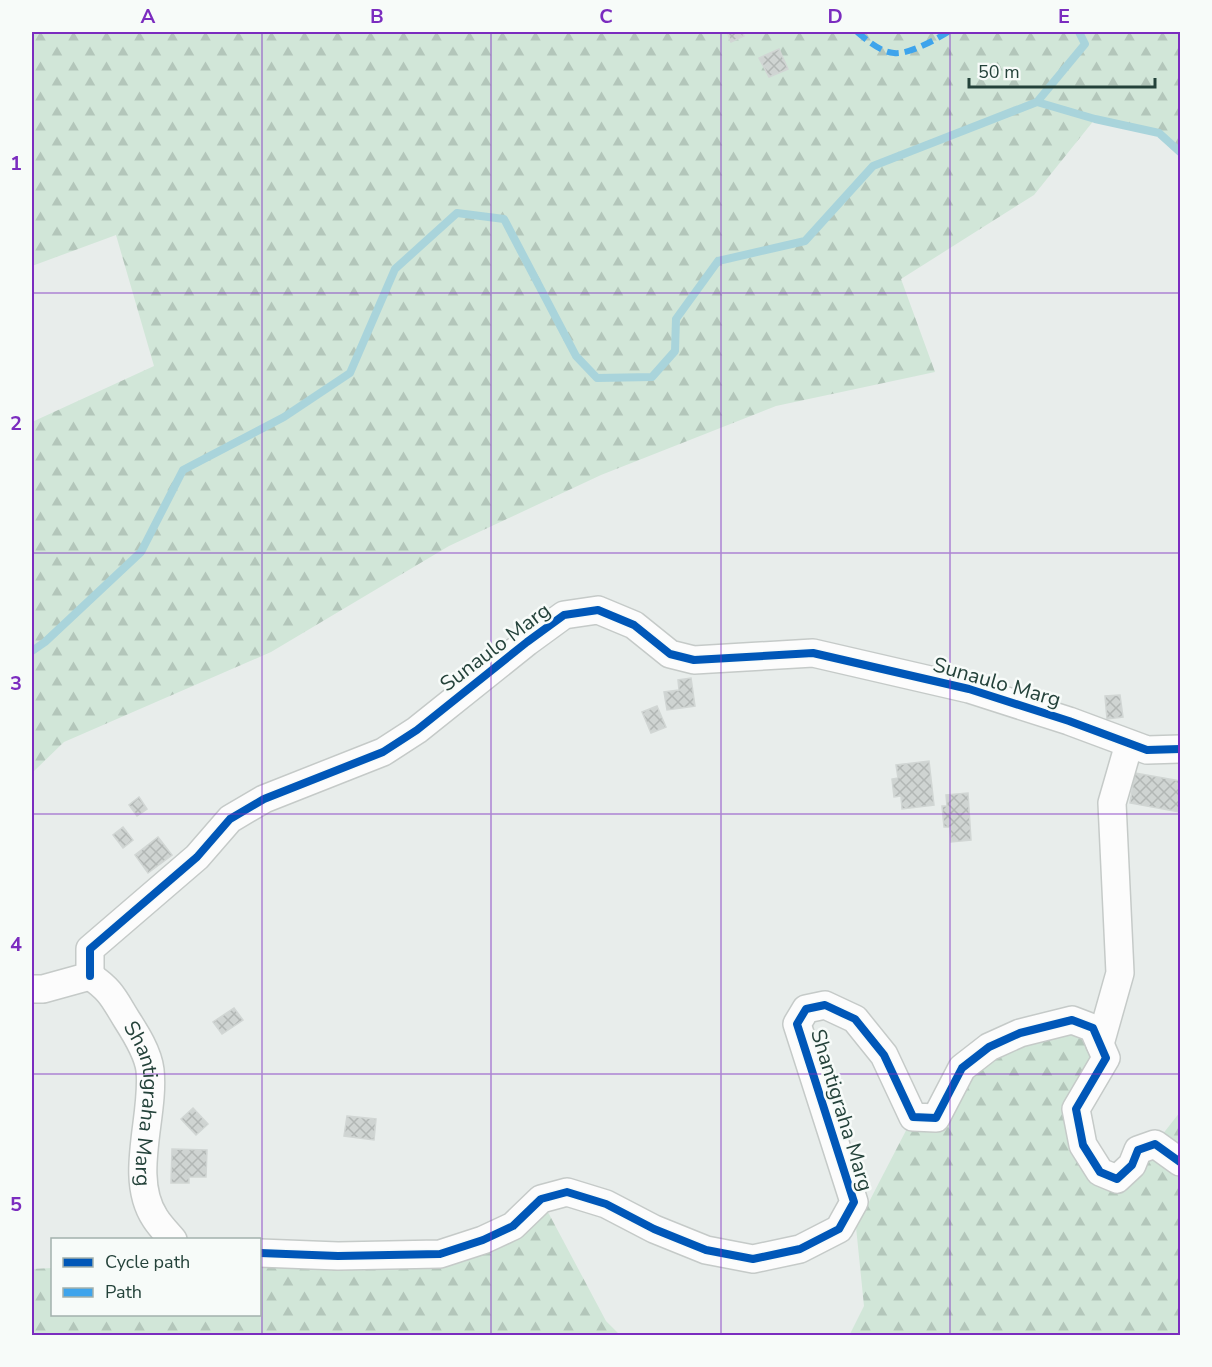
<svg xmlns="http://www.w3.org/2000/svg" width="1212" height="1367" viewBox="0 0 1212 1367" font-family="'Nunito Sans',sans-serif">
	<style>
		.forest { fill: url(#forest-firs) }
		.lines { fill: none; stroke-linecap: round; stroke-linejoin: round }
		.stream { stroke: #a9d4db; stroke-width: 8 }
		.building { fill: url(#building-cross-hatch); stroke: #d1d6d4; stroke-width: 1.5 }
		.street-casing { stroke: #c5cac8; stroke-width: 30 }
		.street { stroke: #fcfcfc; stroke-width: 27 }
		.quiet { stroke: #3ea4ec; stroke-width: 6; stroke-dasharray: 12 6; stroke-linecap: butt }
		.cycleway-casing { stroke: #f7fbf9; stroke-width: 11 }
		.cycleway { stroke: #0057b8; stroke-width: 8 }
		.grid { fill: none; stroke: #7b2cbf; stroke-width: 1.5; stroke-opacity: 0.55 }
		.labels { text-anchor: middle; stroke-width: 5; stroke-linejoin: round; paint-order: stroke }
		.street-label { font-size: 21px; fill: #24423a; stroke: #f7fbf9 }
		.neatline { fill: none; stroke: #7b2cbf; stroke-width: 2 }
		.grid-label { font-size: 20px; text-anchor: middle; font-weight: bold; fill: #7b2cbf }
	</style>
	<defs>
		<pattern id="forest-firs" width="22" height="20" patternUnits="userSpaceOnUse" patternTransform="scale(1.5)"><rect width="22" height="20" fill="#d1e6d8"/><path d="M5 1l3.5 6h-7zM16 11l3.5 6h-7z" fill="#b3c6ba"/></pattern>
		<pattern id="building-cross-hatch" width="8" height="8" patternUnits="userSpaceOnUse" patternTransform="scale(1.5)"><rect width="8" height="8" fill="#cfd4d2"/><path d="M0 0l8 8M0 8l8-8" fill="none" stroke="#b2b7b5"/></pattern>
	</defs>
	<rect width="100%" height="100%" fill="#e8edeb"/>
	<path class="forest" d="M 32,32 L 1180,32 L 1180,152 L 1159,133 L 1095,119 L 1034,195 L 901,279 L 935,372 L 776,406 L 601,475 L 449,546 L 271,652 L 64,742 L 32,773 L 32,422 L 154,366 L 116,235 L 32,266 Z
		M 1072,1020 L 1106,1058 L 1076,1109 L 1100,1172 L 1155,1144 L 1180,1112 L 1180,1335 L 849,1336 L 864,1306 L 856,1227 L 913,1117 L 936,1118 L 962,1068 Z
		M 541,1199 L 606,1321 L 620,1335 L 32,1335 L 32,1269 L 52,1268 L 52,1314 L 260,1314 L 260,1253 L 440,1254 Z"/>
	<g class="lines">
		<path class="stream" d="M 1037,102 L 1085,44 L 1079,32
			M 32,651 L 45,642 L 141,552 L 183,470 L 284,417 L 350,373 L 395,269 L 457,213 L 504,219 L 576,356 L 597,378 L 652,377 L 675,351 L 676,319 L 718,261 L 805,241 L 873,166 L 1037,102 L 1095,119 L 1159,133 L 1180,152"/>
	</g>
	<path class="building" d="M 727,32 L 742,32 L 744,36 L 731,42 Z
		M 779,49 L 788,69 L 769,77 L 759,58 Z
		M 691,678 L 695,706 L 667,710 L 664,692 L 679,690 L 678,680 Z
		M 1120,695 L 1123,717 L 1107,719 L 1105,696 Z
		M 657,706 L 666,727 L 651,733 L 642,712 Z
		M 929,761 L 934,805 L 902,809 L 901,796 L 894,797 L 892,779 L 898,778 L 896,765 Z
		M 1135,773 L 1180,781 L 1180,812 L 1130,803 Z
		M 968,793 L 971,840 L 951,842 L 950,827 L 944,827 L 942,806 L 947,806 L 946,795 Z
		M 139,797 L 147,809 L 137,816 L 129,805 Z
		M 123,827 L 133,840 L 123,848 L 113,835 Z
		M 158,837 L 172,855 L 148,873 L 135,855 Z
		M 234,1008 L 243,1020 L 222,1034 L 213,1022 Z
		M 193,1108 L 208,1124 L 196,1135 L 181,1119 Z
		M 347,1116 L 376,1119 L 374,1140 L 344,1136 Z
		M 172,1149 L 207,1150 L 206,1177 L 189,1177 L 189,1183 L 171,1183 Z"/>
	<g class="lines">
		<g class="street-casing">
			<g id="street">
				<path d="M 90,976 L 90,949 L 197,857 L 230,819 L 264,799 L 383,752 L 417,730 L 527,642 L 564,615 L 598,610 L 634,625 L 670,654 L 694,660 L 813,653 L 969,689 L 1069,721 L 1147,750 L 1180,749"/>
				<path id="s1" d="M 90,976 C 111,990 114,999 127,1020 C 136,1034 148,1053 150,1070 C 155,1116 128,1177 155,1218 C 160,1226 167,1233 173,1240"/>
				<path d="M 32,989 L 43,989 L 90,976"/>
				<path d="M 1100,1044 L 1120,973 L 1112,803 L 1129,744"/>
				<path d="M 260,1253 L 338,1256 L 440,1254 L 483,1240 L 513,1226 L 541,1199 L 567,1192 L 606,1204 L 654,1229 L 706,1250 L 753,1259 L 800,1249 L 839,1229 L 854,1202 L 797,1024 L 806,1009 L 825,1005 L 855,1019 L 884,1055 L 913,1117 L 936,1118 L 962,1068 L 989,1047 L 1020,1033 L 1072,1020 L 1093,1028 L 1106,1058 L 1076,1109 L 1083,1145 L 1100,1172 L 1117,1179 L 1132,1165 L 1138,1150 L 1155,1144 L 1180,1162"/>
			</g>
		</g>
		<use href="#street" class="street"/>
		<path class="quiet" d="M 857,32 C 867,40 880,52 894,53 C 908,55 937,39 948,32"/>
		<g class="cycleway-casing">
			<path id="cycleway" d="M 90,976 L 90,949 L 197,857 L 230,819 L 264,799 L 383,752 L 417,730 L 527,642 L 564,615 L 598,610 L 634,625 L 670,654 L 694,660 L 813,653 L 969,689 L 1069,721 L 1147,750 L 1180,749
				M 260,1253 L 338,1256 L 440,1254 L 483,1240 L 513,1226 L 541,1199 L 567,1192 L 606,1204 L 654,1229 L 706,1250 L 753,1259 L 800,1249 L 839,1229 L 854,1202 L 797,1024 L 806,1009 L 825,1005 L 855,1019 L 884,1055 L 913,1117 L 936,1118 L 962,1068 L 989,1047 L 1020,1033 L 1072,1020 L 1093,1028 L 1106,1058 L 1076,1109 L 1083,1145 L 1100,1172 L 1117,1179 L 1132,1165 L 1138,1150 L 1155,1144 L 1180,1162"/>
		</g>
		<use href="#cycleway" class="cycleway"/>
	</g>
	<path class="grid" d="M 262,32 L 262,1336M 491,32 L 491,1336M 721,32 L 721,1336M 950,32 L 950,1336M 32,293 L 1180,293M 32,553 L 1180,553M 32,814 L 1180,814M 32,1074 L 1180,1074"/>
	<g class="labels">
		<g class="street-label">
			<text transform="translate(495 647) rotate(-37)" y="7">Sunaulo Marg</text>
			<text transform="translate(997 682) rotate(16)" y="7">Sunaulo Marg</text>
			<text dy="7" stroke="none"><textPath href="#s1" startOffset="146">Shantigraha Marg</textPath></text>
			<text transform="translate(842 1110) rotate(73)" y="7">Shantigraha Marg</text>
		</g>
	</g>
	<rect width="1212" height="1367" fill="none" stroke="#f7fbf9" stroke-width="66"/>
	<rect x="51" y="1238" width="210" height="78" fill="#f7fbf9" stroke="#a3b1ad" stroke-width="1.5"/>
	<rect x="63" y="1258" width="30" height="9" fill="#0057b8" stroke="#a3b1ad" stroke-width="1.5"/>
	<text x="105" y="1268" font-size="18" fill="#24423a">Cycle path</text>
	<rect x="63" y="1288" width="30" height="9" fill="#3ea4ec" stroke="#a3b1ad" stroke-width="1.5"/>
	<text x="105" y="1298" font-size="18" fill="#24423a">Path</text>
	<path d="M969 78v9h186v-9" fill="none" stroke="#24423a" stroke-width="3"/>
	<text x="978" y="78" font-size="18" fill="#24423a" stroke="#f7fbf9" stroke-width="4.5" paint-order="stroke">50 m</text>
	<rect x="33" y="33" width="1146" height="1301" class="neatline"/>
	<g class="grid-label">
		<text x="148" y="23">A</text>
		<text x="377" y="23">B</text>
		<text x="606" y="23">C</text>
		<text x="835" y="23">D</text>
		<text x="1064" y="23">E</text>
		<text x="16" y="170">1</text>
		<text x="16" y="430">2</text>
		<text x="16" y="690">3</text>
		<text x="16" y="951">4</text>
		<text x="16" y="1211">5</text>
	</g>
</svg>
